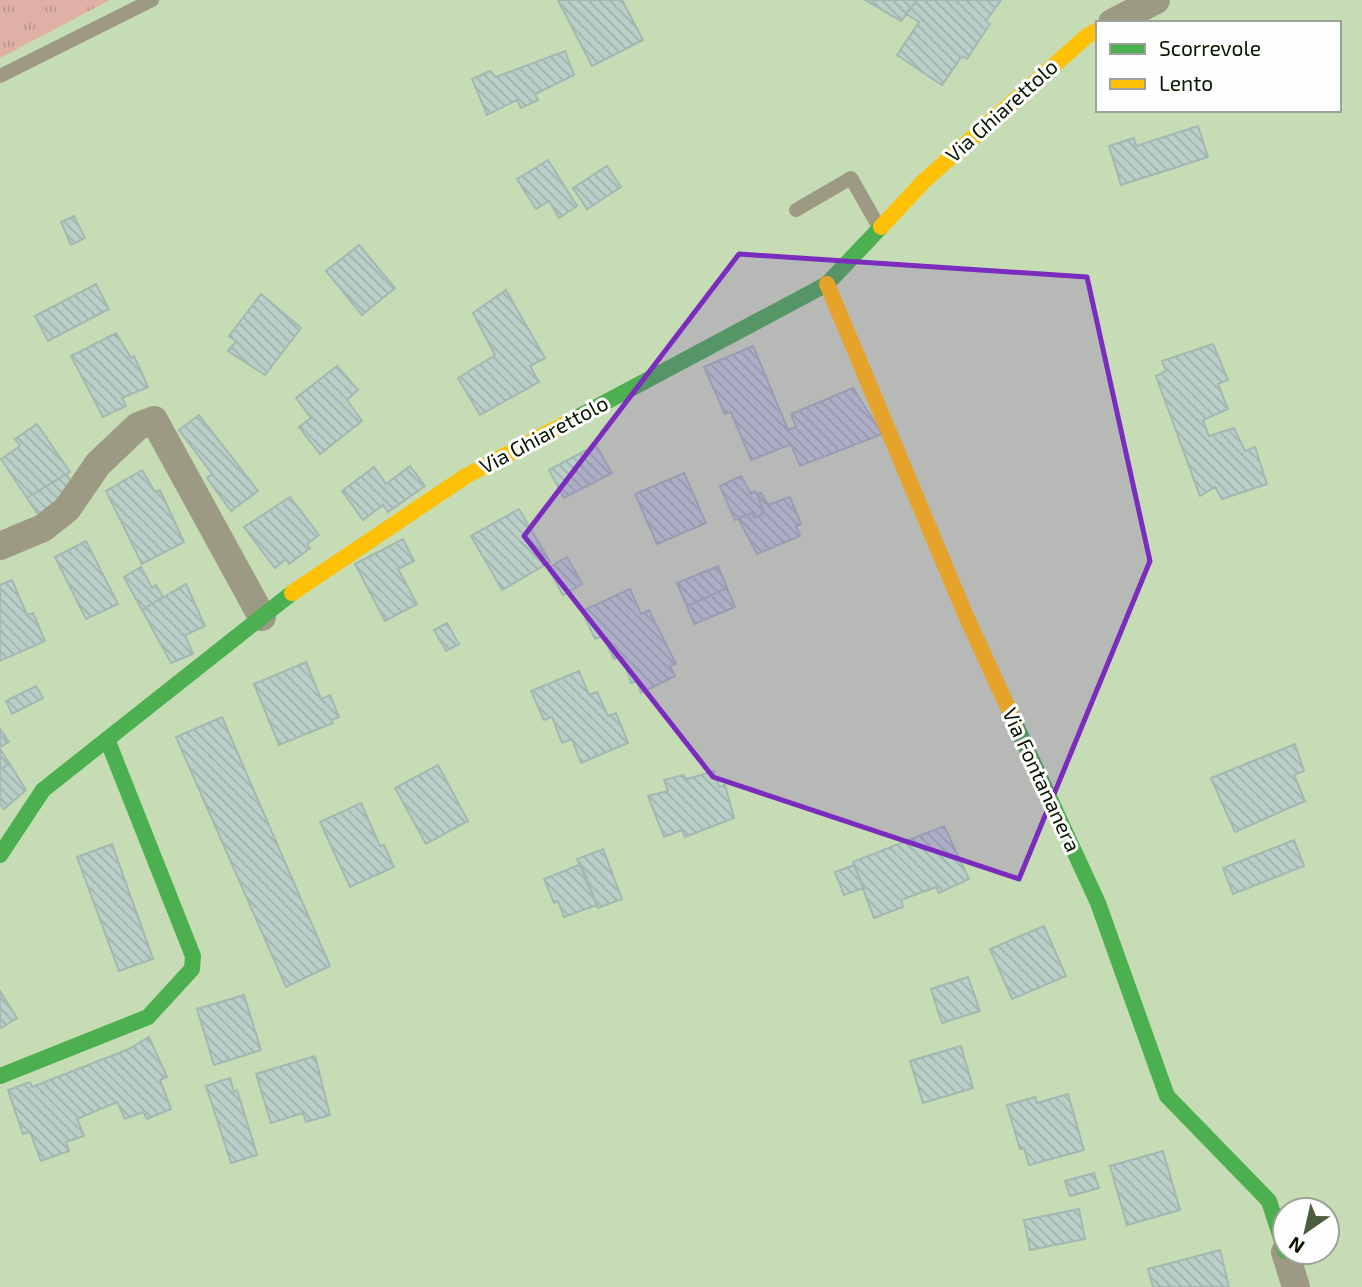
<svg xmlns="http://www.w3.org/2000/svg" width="1362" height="1287" viewBox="0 0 1362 1287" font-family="'Exo 2',sans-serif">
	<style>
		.grass { fill: url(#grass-tufts) }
		.building { fill: url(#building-back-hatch); stroke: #a3b8b1; stroke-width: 2 }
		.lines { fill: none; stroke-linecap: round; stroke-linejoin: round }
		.lane { stroke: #9d9a84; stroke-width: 14 }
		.street { stroke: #9d9a84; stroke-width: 28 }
		.fast { stroke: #4caf50; stroke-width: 16 }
		.slow { stroke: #ffc107; stroke-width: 16 }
		.marked { fill: #7b2cbf; fill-opacity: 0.2; stroke: #7b2cbf; stroke-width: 5; stroke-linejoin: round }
		.labels { text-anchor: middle; stroke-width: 6; stroke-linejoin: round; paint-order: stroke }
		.street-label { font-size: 21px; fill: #091700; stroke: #fefefe }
	</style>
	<defs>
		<pattern id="grass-tufts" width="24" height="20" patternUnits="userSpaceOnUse" patternTransform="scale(1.75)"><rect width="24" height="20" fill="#dfb0a6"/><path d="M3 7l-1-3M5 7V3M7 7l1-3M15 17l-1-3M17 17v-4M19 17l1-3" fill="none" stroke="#be978d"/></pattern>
		<pattern id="building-back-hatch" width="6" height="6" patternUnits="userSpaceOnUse" patternTransform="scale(1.75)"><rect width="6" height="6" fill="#bacfc8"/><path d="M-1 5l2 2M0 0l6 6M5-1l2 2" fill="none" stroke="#9fb1aa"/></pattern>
	</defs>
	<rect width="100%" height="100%" fill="#c6dcb4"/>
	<path class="grass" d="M 0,0 L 110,0 L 0,58 Z"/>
	<path class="building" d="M 558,0 L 622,0 L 643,40 L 592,66 Z
		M 865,0 L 917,0 L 901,21 Z
		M 917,0 L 1001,0 L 986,21 L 990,24 L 967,59 L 962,56 L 942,85 L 897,55 L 919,22 L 906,14 Z
		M 565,51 L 574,75 L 535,94 L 538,100 L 521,108 L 517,100 L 487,115 L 472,79 L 490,71 L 496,77 Z
		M 1198,126 L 1208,157 L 1121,185 L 1109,146 L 1134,138 L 1136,146 Z
		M 548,160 L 577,206 L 559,218 L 549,201 L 536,209 L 517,179 Z
		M 607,166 L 621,187 L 587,209 L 573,188 Z
		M 74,216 L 85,238 L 71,245 L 61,222 Z
		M 359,245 L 395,288 L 362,315 L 326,271 Z
		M 96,284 L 109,309 L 48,341 L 35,316 Z
		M 506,290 L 545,358 L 530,366 L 539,382 L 480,415 L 458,378 L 495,355 L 473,313 Z
		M 261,294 L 301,328 L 265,375 L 228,351 L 236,341 L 229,336 Z
		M 116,333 L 131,358 L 134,356 L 148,387 L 122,398 L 126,406 L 103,417 L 71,356 Z
		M 1213,344 L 1228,380 L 1218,384 L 1228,409 L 1203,420 L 1209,436 L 1234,428 L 1245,451 L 1255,447 L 1267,484 L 1222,499 L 1215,487 L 1200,496 L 1156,376 L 1166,371 L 1162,361 Z
		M 753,346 L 788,430 L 796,427 L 791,414 L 853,388 L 882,434 L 800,466 L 791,444 L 751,460 L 731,412 L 725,414 L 704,367 Z
		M 337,366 L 358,390 L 347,400 L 362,421 L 320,454 L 299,427 L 311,418 L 296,398 Z
		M 199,415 L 258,491 L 231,511 L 207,478 L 212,474 L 179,430 Z
		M 37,424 L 70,472 L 27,498 L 1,459 L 20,446 L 15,439 Z
		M 596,445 L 612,473 L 564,498 L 549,470 Z
		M 410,466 L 425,486 L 388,512 L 383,505 L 363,520 L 342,491 L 374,467 L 386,484 Z
		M 142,470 L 155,492 L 160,490 L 184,542 L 142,564 L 106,491 Z
		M 684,473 L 706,523 L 657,544 L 635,494 Z
		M 66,474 L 75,487 L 41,519 L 27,498 Z
		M 741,476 L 751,494 L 755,491 L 757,494 L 764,513 L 755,518 L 752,513 L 735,520 L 720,486 Z
		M 761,493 L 768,505 L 790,497 L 801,524 L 796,526 L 800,536 L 757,554 L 738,518 L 752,513 L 755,518 L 764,513 L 757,494 Z
		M 290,497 L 319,535 L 307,544 L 310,548 L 289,564 L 286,559 L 275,568 L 244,527 Z
		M 519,509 L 550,562 L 502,590 L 471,536 Z
		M 403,539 L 414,561 L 398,569 L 417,604 L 385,621 L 355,564 Z
		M 86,541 L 118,604 L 86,619 L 55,557 Z
		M 567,557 L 582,584 L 563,595 L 548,568 Z
		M 718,566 L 727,588 L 687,606 L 677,583 Z
		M 141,567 L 152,588 L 156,585 L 163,597 L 142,610 L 124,577 Z
		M 12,580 L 27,615 L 33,613 L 45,641 L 0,661 L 0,585 Z
		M 186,584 L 205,626 L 185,635 L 193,654 L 171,663 L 142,610 Z
		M 727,588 L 735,607 L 694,624 L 687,606 Z
		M 630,589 L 641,614 L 649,610 L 676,664 L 670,666 L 675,676 L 641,693 L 637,681 L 631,683 L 623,657 L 614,659 L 603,636 L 595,639 L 582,611 Z
		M 447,623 L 459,644 L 446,651 L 434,630 Z
		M 306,662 L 321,699 L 330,695 L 339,717 L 331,720 L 333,723 L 279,745 L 254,684 Z
		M 579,671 L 589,695 L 597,692 L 608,716 L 616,713 L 628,743 L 581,763 L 572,739 L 562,743 L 552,717 L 544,720 L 531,691 Z
		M 36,686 L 43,698 L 12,714 L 6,701 Z
		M 222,717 L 330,966 L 286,987 L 176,737 Z
		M 0,729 L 9,742 L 0,747 Z
		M 1295,744 L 1304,771 L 1294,775 L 1305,801 L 1235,832 L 1211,778 Z
		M 0,749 L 9,763 L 0,770 Z
		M 9,763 L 26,790 L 4,809 L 0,804 L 0,770 Z
		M 438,765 L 468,821 L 426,844 L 395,788 Z
		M 714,771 L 719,787 L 725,785 L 734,818 L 685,837 L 682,830 L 664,837 L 648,796 L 668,791 L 664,780 L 683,775 L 687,779 Z
		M 361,803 L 380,846 L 384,845 L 394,867 L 350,887 L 320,822 Z
		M 944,826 L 969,879 L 939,893 L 936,887 L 901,900 L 903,907 L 874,918 L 853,862 Z
		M 1294,840 L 1304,866 L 1233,894 L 1223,868 Z
		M 112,844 L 153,959 L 119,971 L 77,857 Z
		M 603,849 L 622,899 L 598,908 L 577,859 Z
		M 581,864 L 597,905 L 564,917 L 558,901 L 554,903 L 544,879 Z
		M 854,865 L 864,888 L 844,895 L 835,872 Z
		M 1044,926 L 1066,976 L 1012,999 L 990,949 Z
		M 968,977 L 980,1011 L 942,1023 L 931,989 Z
		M 0,991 L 17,1018 L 1,1028 L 0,1026 Z
		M 244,995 L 261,1050 L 214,1065 L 197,1009 Z
		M 149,1037 L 167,1077 L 160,1080 L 171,1109 L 147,1119 L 143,1112 L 125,1119 L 117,1102 L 77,1119 L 84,1136 L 66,1142 L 69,1151 L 41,1161 L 30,1132 L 23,1134 L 8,1090 L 30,1082 L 32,1087 L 129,1049 Z
		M 961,1046 L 973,1088 L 923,1103 L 910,1061 Z
		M 315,1056 L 330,1115 L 306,1122 L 303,1113 L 271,1123 L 256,1074 Z
		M 230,1078 L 234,1092 L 237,1090 L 257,1155 L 231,1163 L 206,1086 Z
		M 1068,1094 L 1084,1150 L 1029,1165 L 1024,1148 L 1020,1149 L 1007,1105 L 1035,1097 L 1037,1103 Z
		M 1163,1151 L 1180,1210 L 1127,1225 L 1110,1166 Z
		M 1094,1173 L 1099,1188 L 1070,1196 L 1065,1181 Z
		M 1079,1209 L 1085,1239 L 1030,1250 L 1024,1220 Z
		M 1220,1250 L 1229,1287 L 1153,1287 L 1148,1269 Z"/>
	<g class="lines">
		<path class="lane" d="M 0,76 L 152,0
			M 796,210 L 851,178 L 879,227"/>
		<path class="street" d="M 1112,23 L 1156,0
			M 0,546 L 43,528 L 67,509 L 98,464 L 138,426 L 154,420 L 262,617
			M 1285,1252 L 1296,1287"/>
		<path class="fast" d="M 576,418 L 827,284 L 881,227
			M 1015,723 L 1098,903 L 1167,1096 L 1269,1201 L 1285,1251
			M 0,855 L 43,790 L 292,593
			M 0,1076 L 148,1017 L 192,969 L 193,956 L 107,739"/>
		<path class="slow" d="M 881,227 L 924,181 L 1087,36 L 1098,30
			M 827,284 L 966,616 L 1015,723
			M 292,593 L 466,476 L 576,418"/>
	</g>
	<path class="marked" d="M 739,254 L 1087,277 L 1150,561 L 1019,879 L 713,777 L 524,536 Z"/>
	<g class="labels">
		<g class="street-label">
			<text transform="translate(1002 111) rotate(-42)" y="7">Via Ghiarettolo</text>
			<text transform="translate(544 435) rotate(-28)" y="7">Via Ghiarettolo</text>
			<text transform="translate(1041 780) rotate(65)" y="7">Via Fontananera</text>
		</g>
	</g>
	<rect x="1096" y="21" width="245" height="91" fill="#fefefe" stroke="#9ca298" stroke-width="2"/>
	<rect x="1110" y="44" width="35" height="10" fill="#4caf50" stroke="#9ca298" stroke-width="2"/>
	<text x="1159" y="56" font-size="21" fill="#091700">Scorrevole</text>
	<rect x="1110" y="79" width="35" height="10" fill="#ffc107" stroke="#9ca298" stroke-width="2"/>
	<text x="1159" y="91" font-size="21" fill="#091700">Lento</text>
	<g transform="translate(1306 1231) rotate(214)"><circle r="33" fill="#fefefe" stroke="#9ca298" stroke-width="2"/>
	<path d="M0-5L12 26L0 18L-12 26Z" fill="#4b5c3f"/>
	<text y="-10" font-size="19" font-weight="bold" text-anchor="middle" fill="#091700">N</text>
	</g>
</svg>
